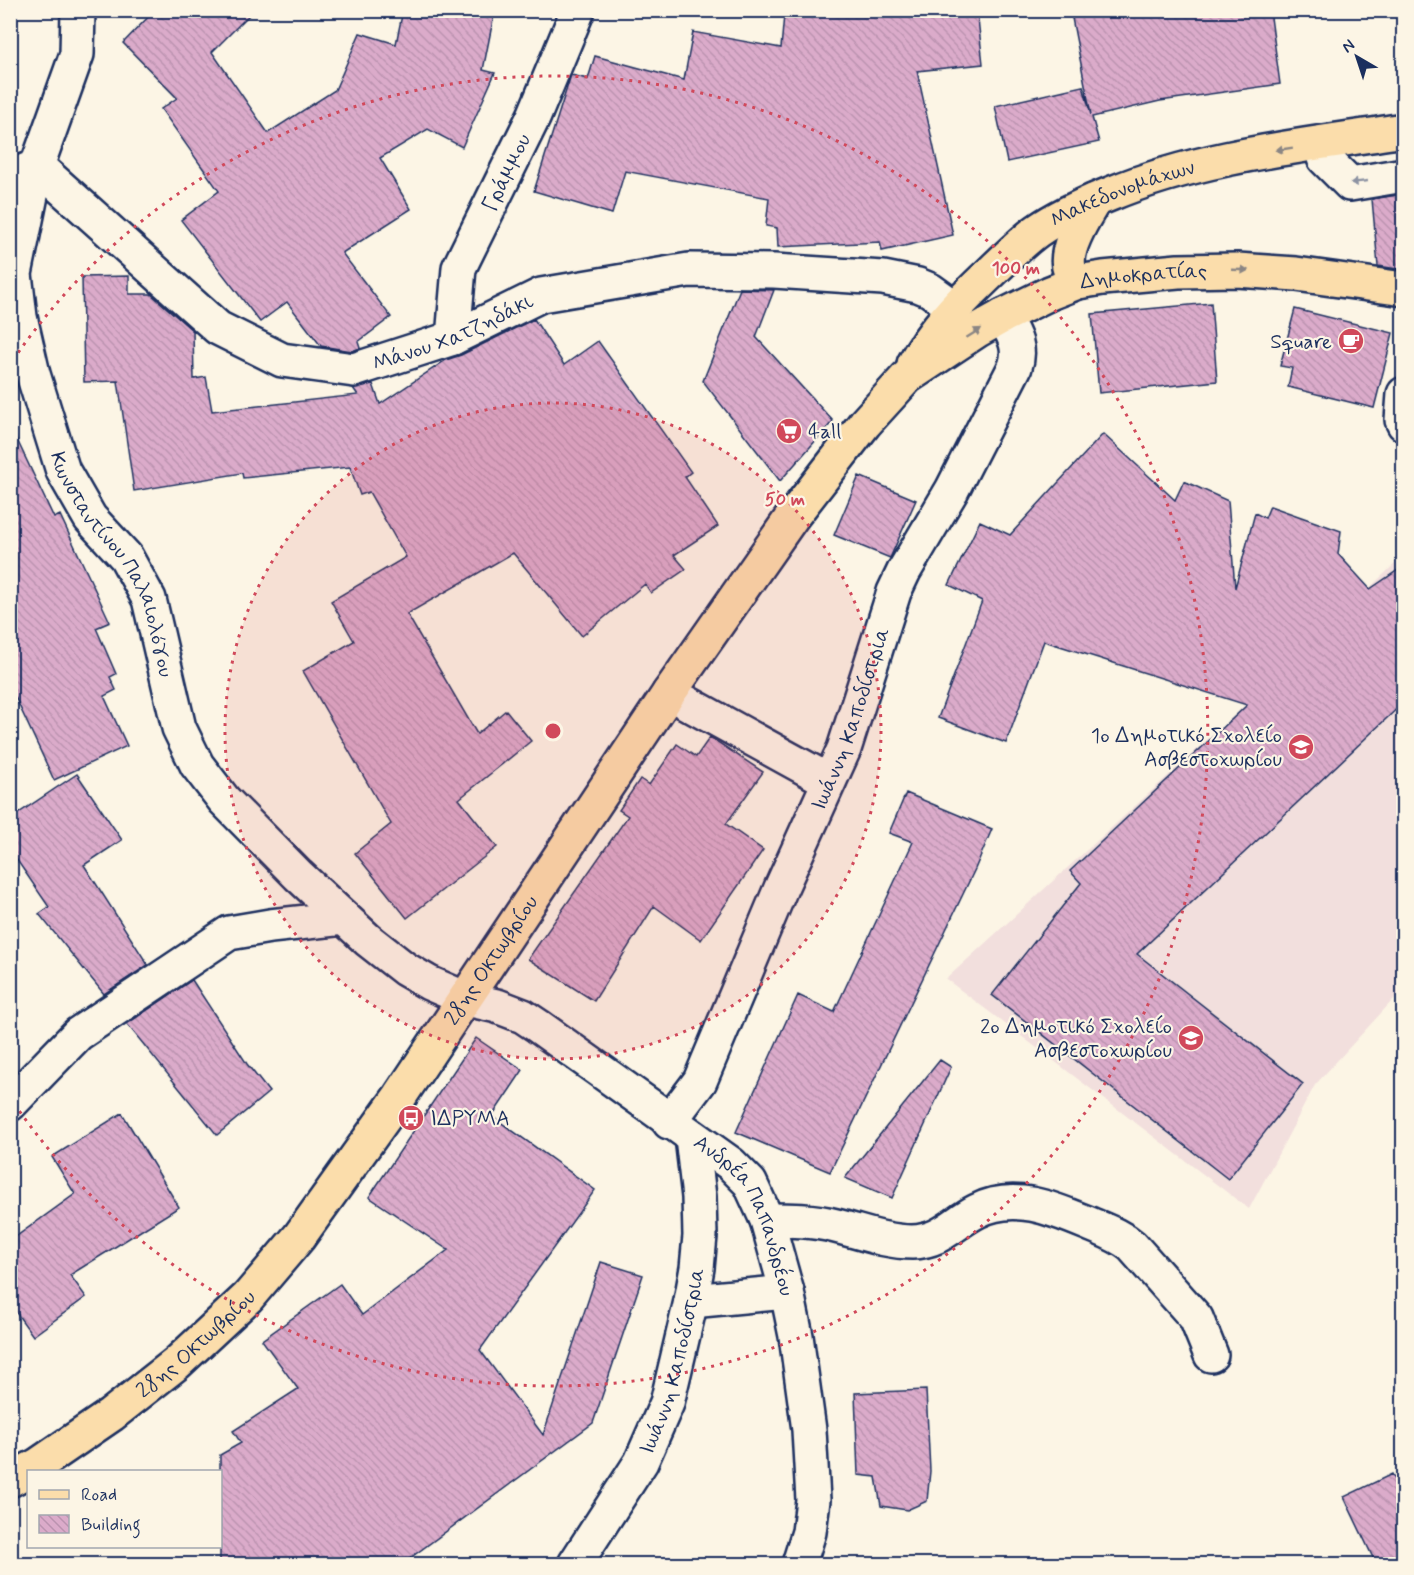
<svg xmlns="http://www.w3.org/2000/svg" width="1414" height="1575" viewBox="0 0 1414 1575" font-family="Mynerve,sans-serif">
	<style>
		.built { fill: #f2dfdd }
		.building { fill: url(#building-back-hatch); stroke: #1b2f5e; stroke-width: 1.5 }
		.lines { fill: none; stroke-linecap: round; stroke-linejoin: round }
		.minor-casing { stroke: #1b2f5e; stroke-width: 38 }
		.major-casing { stroke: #1b2f5e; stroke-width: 38 }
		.minor { stroke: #fcf5e5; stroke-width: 33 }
		.major { stroke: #fbddab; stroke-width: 33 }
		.oneway { fill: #8b8684 }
		.oneway2 { fill: #8c92a2 }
		.ring { fill: none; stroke: #d1495b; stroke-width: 3; stroke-dasharray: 3 6 }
		.labels { text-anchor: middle; stroke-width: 4.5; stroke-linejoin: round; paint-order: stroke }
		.street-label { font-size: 21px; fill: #1b2f5e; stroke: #fcf5e5 }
		.poi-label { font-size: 21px; fill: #1b2f5e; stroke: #fcf5e5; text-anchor: end }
		.centre { fill: #d1495b; stroke: #fcf5e5; stroke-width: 3 }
		.ring-label { font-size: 18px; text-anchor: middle; font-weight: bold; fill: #d1495b; stroke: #fcf5e5; stroke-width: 4.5; stroke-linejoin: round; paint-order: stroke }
	</style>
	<defs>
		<pattern id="building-back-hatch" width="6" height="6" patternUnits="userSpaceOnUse" patternTransform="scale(1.5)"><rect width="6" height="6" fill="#dbabca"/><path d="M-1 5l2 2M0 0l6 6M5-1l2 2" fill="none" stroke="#bb93b0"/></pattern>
	</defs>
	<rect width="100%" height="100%" fill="#fcf5e5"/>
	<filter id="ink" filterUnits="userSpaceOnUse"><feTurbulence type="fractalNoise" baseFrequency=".0167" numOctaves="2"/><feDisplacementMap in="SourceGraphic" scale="12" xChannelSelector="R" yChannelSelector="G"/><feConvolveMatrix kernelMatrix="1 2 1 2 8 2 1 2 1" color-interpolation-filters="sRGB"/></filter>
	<g filter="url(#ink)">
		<path class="built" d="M 1403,556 L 1403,989 L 1315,1085 L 1249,1209 L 946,979 L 1264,688 Z"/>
		<path class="building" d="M 155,10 L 254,10 L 212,52 L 268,133 L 335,90 L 360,33 L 396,44 L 403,10 L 495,10 L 483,70 L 495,73 L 462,147 L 428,129 L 380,158 L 411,209 L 342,253 L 391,317 L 358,342 L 360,348 L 352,351 L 321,346 L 287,302 L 260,322 L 181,220 L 219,191 L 161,109 L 177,98 L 123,43 Z
			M 884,10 L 977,10 L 983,64 L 917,71 L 953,235 L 882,251 L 880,242 L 778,247 L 777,228 L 766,226 L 769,198 L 625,171 L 612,214 L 534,191 L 571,75 L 588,79 L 595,56 L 684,80 L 693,32 L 781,48 L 784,15 L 885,16 Z
			M 1104,10 L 1270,10 L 1280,84 L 1160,101 L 1092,117 L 1099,142 L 1007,162 L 995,106 L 1083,86 L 1091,115 L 1072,18 Z
			M 1404,194 L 1404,270 L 1378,266 L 1372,199 Z
			M 129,276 L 129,294 L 151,294 L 193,331 L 194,379 L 206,377 L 212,411 L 358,395 L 353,388 L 373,384 L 380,404 L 446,360 L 461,355 L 534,319 L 564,365 L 598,341 L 691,472 L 685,477 L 718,526 L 674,555 L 686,569 L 651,593 L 645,584 L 582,636 L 513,553 L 407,614 L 477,734 L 506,710 L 531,741 L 459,799 L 497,847 L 407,918 L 355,853 L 391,824 L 303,671 L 354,641 L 331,601 L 406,557 L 369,492 L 360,495 L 350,467 L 243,478 L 242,473 L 134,491 L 118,381 L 84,382 L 82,277 Z
			M 740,289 L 774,290 L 756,337 L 833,421 L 780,481 L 703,381 Z
			M 1211,303 L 1217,381 L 1099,393 L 1092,314 Z
			M 1295,309 L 1393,333 L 1374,408 L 1288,387 L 1292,368 L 1280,366 Z
			M 10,425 L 54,518 L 60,515 L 110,622 L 96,628 L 116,674 L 110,677 L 116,690 L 104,696 L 127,746 L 54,780 L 10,686 Z
			M 1103,434 L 1175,500 L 1184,481 L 1228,501 L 1235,588 L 1255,513 L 1265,518 L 1270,506 L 1341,531 L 1338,554 L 1370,589 L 1404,566 L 1404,702 L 1137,954 L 1303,1084 L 1228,1179 L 992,995 L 1081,883 L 1070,871 L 1247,705 L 1044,641 L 1006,743 L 938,718 L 982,601 L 949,585 L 980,521 L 1010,535 Z
			M 859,476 L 916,500 L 890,558 L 834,535 Z
			M 710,737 L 763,772 L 726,824 L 763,850 L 701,940 L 654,906 L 594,1001 L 528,959 L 628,816 L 619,810 L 640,779 L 649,785 L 677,744 L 696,757 Z
			M 77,774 L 122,840 L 84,865 L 148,965 L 104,994 L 39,914 L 49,907 L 10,850 L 10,819 Z
			M 906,793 L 992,829 L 975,869 L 830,1172 L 736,1132 L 798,995 L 834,1012 L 913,842 L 889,833 Z
			M 192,980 L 247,1064 L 269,1092 L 217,1135 L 127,1024 Z
			M 476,1038 L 523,1070 L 492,1116 L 595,1190 L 480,1350 L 543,1435 L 601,1262 L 643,1275 L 593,1423 L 402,1564 L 220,1564 L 220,1455 L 241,1443 L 233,1431 L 298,1389 L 262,1340 L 340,1284 L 362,1315 L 448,1250 L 369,1197 Z
			M 940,1060 L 951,1067 L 892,1198 L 845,1178 Z
			M 122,1113 L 179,1207 L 70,1275 L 86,1297 L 33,1336 L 10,1304 L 10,1241 L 75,1194 L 52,1157 Z
			M 926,1390 L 930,1471 L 927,1501 L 907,1510 L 881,1506 L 876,1477 L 858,1475 L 855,1393 Z
			M 1392,1474 L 1404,1497 L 1404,1564 L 1376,1564 L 1344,1497 Z"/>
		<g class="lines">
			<g class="minor-casing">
				<g id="minor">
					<path id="s1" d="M 78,10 L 77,54 L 37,166 L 15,274 L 20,317 L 33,374 L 63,471 L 90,518 L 126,557 L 149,599 L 179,728 L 197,765 L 224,800 L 298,875 L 368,940 L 405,969 L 429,983 L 466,999 L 497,1006 L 523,1016 L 538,1026 L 731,1164 L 750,1183 L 767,1220 L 787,1292 L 796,1336 L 809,1430 L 813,1500 L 809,1532 L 799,1564"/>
					<path d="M 1324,158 L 1350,184 L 1404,175"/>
					<path id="s2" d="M 10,177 L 37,166 L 218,328 L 282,360 L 354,370 L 453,338 L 541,295 L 689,270 L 774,271 L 883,278 L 918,285 L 930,290 L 955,308"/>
					<path id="s3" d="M 453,338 L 459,268 L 534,116 L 578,10"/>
					<path d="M 1404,394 L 1402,420 L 1404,424"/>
					<path d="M 669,693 L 829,781"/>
					<path d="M 10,1104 L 78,1034 L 229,933 L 270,926 L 344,918"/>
					<path id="s4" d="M 669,1122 L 700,1081 L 781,888 L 844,749 L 894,592 L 904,571 L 952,490 L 1015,367 C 1022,347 1013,334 1003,316"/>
					<path d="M 767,1220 C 790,1220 813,1220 836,1226 C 861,1232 886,1242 912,1242 C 942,1241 953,1223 977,1211 C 1015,1191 1056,1210 1092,1225 C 1106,1231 1120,1236 1132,1246 L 1196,1318 L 1211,1355"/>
					<path d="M 691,1301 L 787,1292"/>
					<path id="s5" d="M 575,1564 L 641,1462 L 667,1403 L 691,1301 L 697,1268 L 700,1236 L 699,1197 L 692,1137"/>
				</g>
			</g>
			<g class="major-casing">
				<g id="major">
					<path d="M 1078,282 C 1076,279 1071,276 1070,271 C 1062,250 1084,218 1094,201"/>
					<path id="s6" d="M 914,364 C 931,332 957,305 983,280 C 1000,264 1018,245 1037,231 C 1060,215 1085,204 1110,194 C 1204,155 1304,146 1404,130"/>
					<path id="s7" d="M 10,1480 L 38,1465 L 111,1415 L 177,1363 L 248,1297 L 299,1237 L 400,1096 L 669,693 L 792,517 L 865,423 L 907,377 L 978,330 L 1003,316 L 1050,293 L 1078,282 L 1103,278 L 1178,271 L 1237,270 L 1296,274 L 1404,289"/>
				</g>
			</g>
			<use href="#minor" class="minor"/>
			<use href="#major" class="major"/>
		</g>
		<defs><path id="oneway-solid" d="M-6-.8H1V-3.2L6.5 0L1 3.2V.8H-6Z" transform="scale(1.5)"/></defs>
		<g class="oneway">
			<use href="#oneway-solid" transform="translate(1284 149) rotate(171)"/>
			<use href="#oneway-solid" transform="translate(1240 270) rotate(2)"/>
			<use href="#oneway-solid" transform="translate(974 333) rotate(-32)"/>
		</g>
		<use class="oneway2" href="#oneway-solid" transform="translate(1359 182) rotate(174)"/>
	</g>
	<circle cx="553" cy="731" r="328" fill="#d1495b" fill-opacity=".12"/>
	<g class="ring">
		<circle cx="553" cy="731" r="328"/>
		<path d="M13 360A655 655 0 1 1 13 1102"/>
	</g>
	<defs>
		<g id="cafe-disc" transform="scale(1.35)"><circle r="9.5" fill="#d1495b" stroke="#fcf5e5"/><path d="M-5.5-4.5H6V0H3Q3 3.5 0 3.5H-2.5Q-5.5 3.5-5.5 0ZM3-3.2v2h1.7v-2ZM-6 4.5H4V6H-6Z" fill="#fff"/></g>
		<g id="supermarket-disc" transform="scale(1.35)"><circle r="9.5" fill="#d1495b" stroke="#fcf5e5"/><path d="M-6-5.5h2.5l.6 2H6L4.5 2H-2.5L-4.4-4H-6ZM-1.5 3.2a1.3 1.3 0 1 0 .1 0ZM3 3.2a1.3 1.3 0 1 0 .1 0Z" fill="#fff"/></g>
		<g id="school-disc" transform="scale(1.35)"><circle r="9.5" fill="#d1495b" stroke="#fcf5e5"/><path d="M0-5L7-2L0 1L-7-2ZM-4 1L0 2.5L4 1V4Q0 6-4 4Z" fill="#fff"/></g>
		<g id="bus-disc" transform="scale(1.35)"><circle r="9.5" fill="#d1495b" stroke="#fcf5e5"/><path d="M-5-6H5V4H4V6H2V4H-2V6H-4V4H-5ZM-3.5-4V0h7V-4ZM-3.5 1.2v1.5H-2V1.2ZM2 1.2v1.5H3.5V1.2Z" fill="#fff"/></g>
	</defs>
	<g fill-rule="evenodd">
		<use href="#cafe-disc" x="1351" y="341"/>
		<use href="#supermarket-disc" x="789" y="431"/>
		<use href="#school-disc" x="1301" y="747"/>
		<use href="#school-disc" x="1191" y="1038"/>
		<use href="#bus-disc" x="411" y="1118"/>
	</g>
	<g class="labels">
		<g class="street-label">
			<text dy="7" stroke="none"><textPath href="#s3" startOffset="177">Γράμμου</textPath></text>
			<text dy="7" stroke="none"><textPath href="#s6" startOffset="276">Μακεδονομάχων</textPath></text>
			<text dy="7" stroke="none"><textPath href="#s7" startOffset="1696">Δημοκρατίας</textPath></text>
			<text dy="7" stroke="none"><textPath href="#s2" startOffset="522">Μάνου Χατζηδάκι</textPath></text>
			<text dy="7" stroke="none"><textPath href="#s1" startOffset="584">Κωνσταντίνου Παλαιολόγου</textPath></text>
			<text dy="7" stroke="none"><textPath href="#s4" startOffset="444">Ιωάννη Καποδίστρια</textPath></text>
			<text dy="7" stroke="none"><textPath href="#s7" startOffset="717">28ης Οκτωβρίου</textPath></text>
			<text dy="7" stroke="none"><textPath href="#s1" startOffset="1532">Ανδρέα Παπανδρέου</textPath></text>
			<text dy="7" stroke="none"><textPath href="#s7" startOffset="231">28ης Οκτωβρίου</textPath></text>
			<text dy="7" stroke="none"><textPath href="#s5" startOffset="228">Ιωάννη Καποδίστρια</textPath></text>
		</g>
		<g class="poi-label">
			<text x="1332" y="348">Square</text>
			<text x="808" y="438" text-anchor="start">4all</text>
			<text x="1282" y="742">1ο Δημοτικό Σχολείο<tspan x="1282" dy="24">Ασβεστοχωρίου</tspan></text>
			<text x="1172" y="1033">2ο Δημοτικό Σχολείο<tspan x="1172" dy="24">Ασβεστοχωρίου</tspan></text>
			<text x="430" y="1125" text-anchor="start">ΙΔΡΥΜΑ</text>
		</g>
	</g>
	<circle cx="553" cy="731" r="9" class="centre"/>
	<g class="ring-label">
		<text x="1016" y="274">100 m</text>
		<text x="785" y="505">50 m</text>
	</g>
	<rect width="1414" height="1575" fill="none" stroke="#fcf5e5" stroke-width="36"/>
	<rect x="18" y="18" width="1378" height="1539" fill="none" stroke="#1b2f5e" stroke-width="2" filter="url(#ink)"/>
	<rect x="27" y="1470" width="195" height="78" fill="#fcf5e5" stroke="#a2a6af" stroke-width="1.5"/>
	<rect x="39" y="1490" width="30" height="9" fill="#fbddab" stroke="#a2a6af" stroke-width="1.5"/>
	<text x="81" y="1500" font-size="18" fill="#1b2f5e">Road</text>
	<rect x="39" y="1515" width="30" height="18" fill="url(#building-back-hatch)" stroke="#a2a6af" stroke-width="1.5"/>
	<text x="81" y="1530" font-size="18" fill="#1b2f5e">Building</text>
	<g transform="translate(1357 57) rotate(321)" stroke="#fcf5e5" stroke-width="4.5" paint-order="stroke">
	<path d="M0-4.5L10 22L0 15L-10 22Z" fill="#1b2f5e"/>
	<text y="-9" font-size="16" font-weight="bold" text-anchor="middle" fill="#1b2f5e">N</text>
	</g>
</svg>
